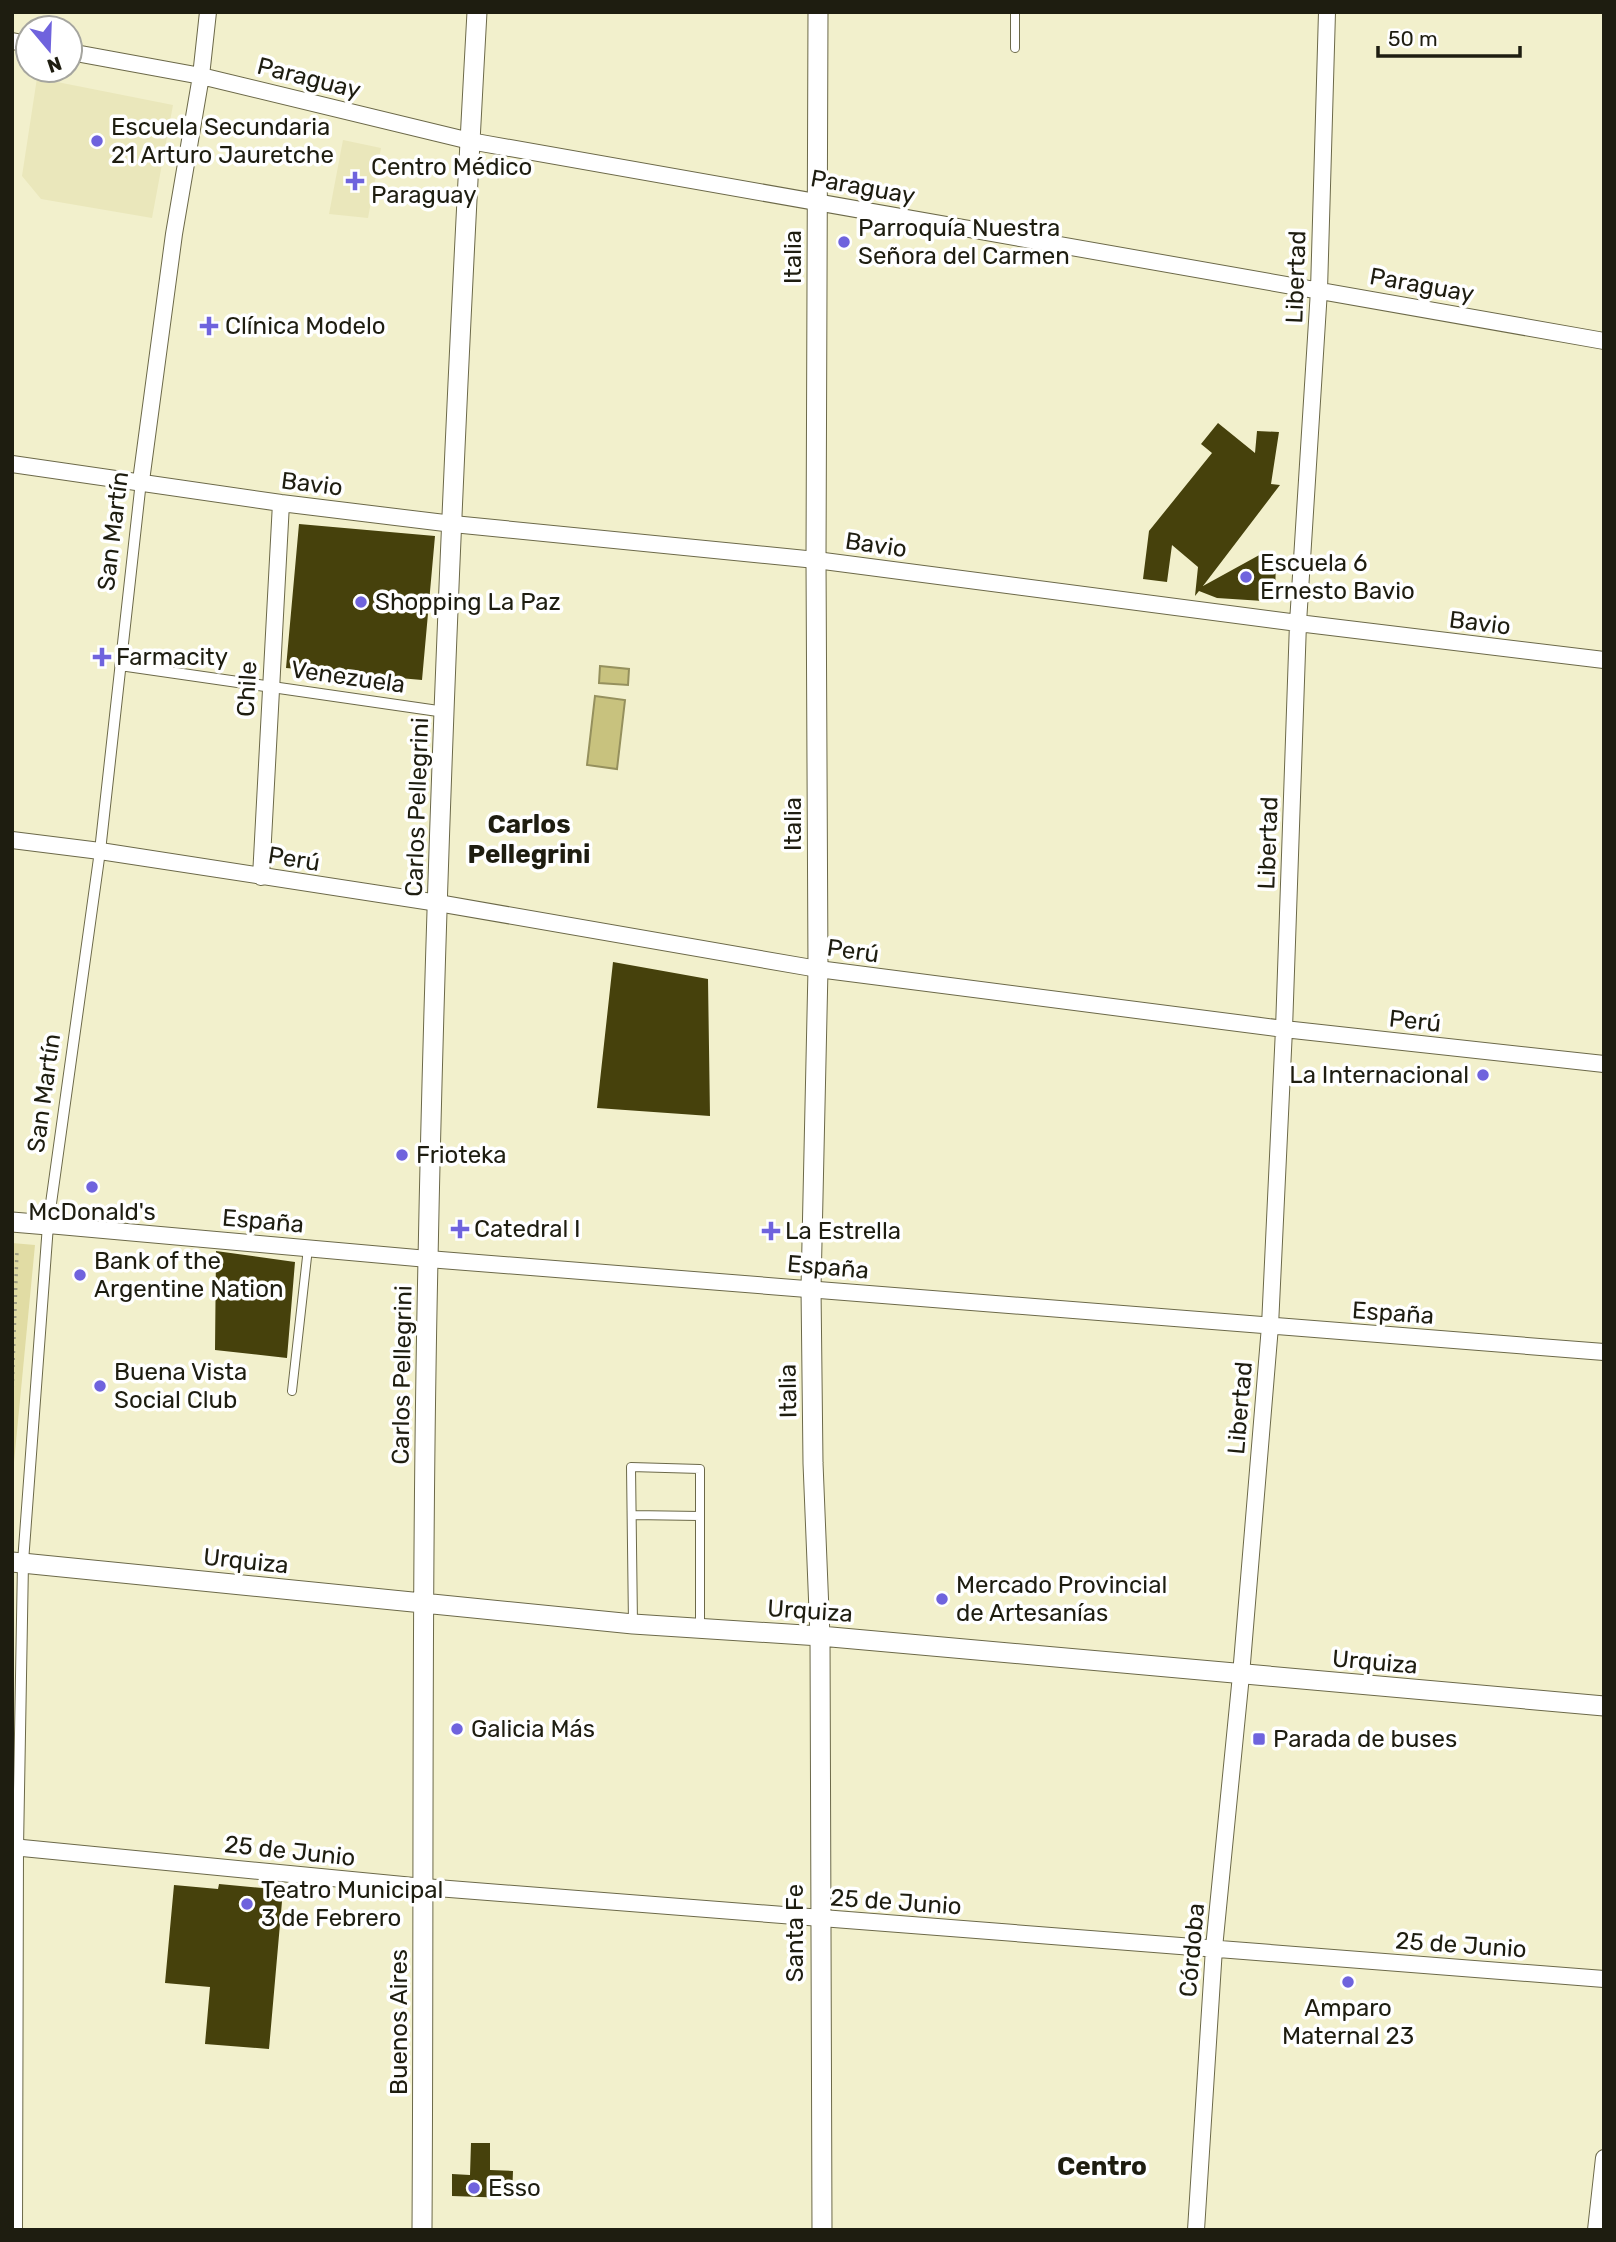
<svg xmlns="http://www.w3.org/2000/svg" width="1616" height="2242" viewBox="0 0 1616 2242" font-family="Rubik,sans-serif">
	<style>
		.built { fill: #eae7bb }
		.green { fill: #e1dca4 }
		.water { fill: #c8c27e; stroke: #95905d; stroke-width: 2 }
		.building { fill: #46410c }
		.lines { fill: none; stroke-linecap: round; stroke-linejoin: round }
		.service-casing { stroke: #6c6949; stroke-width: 10 }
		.pedestrian-casing { stroke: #6c6949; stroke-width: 12 }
		.minor-casing { stroke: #6c6949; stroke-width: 18 }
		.tertiary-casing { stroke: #6c6949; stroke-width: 21 }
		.path { stroke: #9f9e83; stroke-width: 3.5; stroke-dasharray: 2 5; stroke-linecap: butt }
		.service { stroke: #fff; stroke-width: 8 }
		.pedestrian { stroke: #fff; stroke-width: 10 }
		.minor { stroke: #fff; stroke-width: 16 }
		.tertiary { stroke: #fff; stroke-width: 19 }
		.poi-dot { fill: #6f63dd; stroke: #fff; stroke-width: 2.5 }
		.labels { text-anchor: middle; stroke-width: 7; stroke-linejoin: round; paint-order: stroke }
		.street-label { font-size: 24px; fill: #1e1d10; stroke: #fff }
		.poi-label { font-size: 24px; fill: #1e1d10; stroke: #fff; text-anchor: start }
		.neighbourhood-label { font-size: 26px; font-weight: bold; fill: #1e1d10; stroke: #fff }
	</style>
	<rect width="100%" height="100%" fill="#f2f0cc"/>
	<path class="built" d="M 37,78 L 173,105 L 152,218 L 41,199 L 22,176 Z
		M 343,140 L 381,148 L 368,218 L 329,214 Z"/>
	<path class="green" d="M 12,1243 L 35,1245 L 12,1483 Z"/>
	<path class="water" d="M 600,666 L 629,669 L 628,685 L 599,683 Z
		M 595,696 L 625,700 L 617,769 L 587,765 Z"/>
	<path class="building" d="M 1218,423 L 1255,453 L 1257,431 L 1279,432 L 1271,484 L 1280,485 L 1203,586 L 1263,553 L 1276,561 L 1275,593 L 1263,601 L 1217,598 L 1199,591 L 1195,596 L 1198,567 L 1172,545 L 1167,582 L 1143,579 L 1149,531 L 1212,453 L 1201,444 Z
		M 299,524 L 435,536 L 422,680 L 286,668 Z
		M 613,962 L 708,979 L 710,1116 L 597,1108 Z
		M 216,1251 L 295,1262 L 287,1358 L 215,1350 Z
		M 219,1884 L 283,1890 L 269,2049 L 205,2044 L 210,1987 L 165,1983 L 174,1885 L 218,1889 Z
		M 471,2143 L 490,2143 L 490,2170 L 513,2171 L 512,2198 L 452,2196 L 452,2174 L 470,2175 Z"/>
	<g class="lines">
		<g class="service-casing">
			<path id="service" d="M 1015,48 L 1015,12
				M 292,1391 L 308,1248
				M 632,1515 L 700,1516
				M 633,1624 L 631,1467 L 700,1469 L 700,1628"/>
		</g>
		<g class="pedestrian-casing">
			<path id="pedestrian" d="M 120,665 L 445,712
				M 17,2230 L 18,1848 L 23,1562 L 48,1225 L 100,851 L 141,481"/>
		</g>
		<g class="minor-casing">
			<path id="minor" d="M 12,41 L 28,44
				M 70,52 L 201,76 L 470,141 L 1604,341
				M 12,464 L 281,503 L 453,524 L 816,560 L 1298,623 L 1604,660
				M 141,481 L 174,234 L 201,76 L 208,12
				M 12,840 L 100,851 L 438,903 L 818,969 L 1284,1029 L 1604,1064
				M 261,877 L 281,503
				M 48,1225 L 428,1259 L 1604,1352
				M 12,1847 L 424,1887 L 1604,1979
				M 1196,2230 L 1214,1948 L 1241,1675 L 1270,1326 L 1284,1029 L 1298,623 L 1319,290 L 1327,12
				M 1596,2230 L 1604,2158"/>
		</g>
		<g class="tertiary-casing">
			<path id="tertiary" d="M 818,12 L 816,560 L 818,969 L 811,1288 L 813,1463 L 820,1636 L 822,2230
				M 12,1222 L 48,1225
				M 12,1562 L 633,1624 L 820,1636 L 1604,1706
				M 422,2230 C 424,1906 421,1583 428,1260 C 436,844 454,428 477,12"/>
		</g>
		<path class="path" d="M 12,1395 L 17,1250"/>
		<use href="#service" class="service"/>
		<use href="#pedestrian" class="pedestrian"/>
		<use href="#minor" class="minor"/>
		<use href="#tertiary" class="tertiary"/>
	</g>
	<g class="poi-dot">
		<circle cx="97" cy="141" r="7"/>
		<path d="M351.5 170.5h7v7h7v7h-7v7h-7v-7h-7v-7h7z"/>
		<circle cx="844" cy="242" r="7"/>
		<path d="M205.5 315.5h7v7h7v7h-7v7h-7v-7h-7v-7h7z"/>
		<circle cx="1246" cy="577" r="7"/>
		<circle cx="361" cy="602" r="7"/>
		<path d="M98.5 646.5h7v7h7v7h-7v7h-7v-7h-7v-7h7z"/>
		<circle cx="1483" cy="1075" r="7"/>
		<circle cx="402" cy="1155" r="7"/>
		<circle cx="92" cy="1187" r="7"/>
		<path d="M456.5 1218.5h7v7h7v7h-7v7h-7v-7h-7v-7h7z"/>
		<path d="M767.5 1220.5h7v7h7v7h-7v7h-7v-7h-7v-7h7z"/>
		<circle cx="80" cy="1275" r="7"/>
		<circle cx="100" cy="1386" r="7"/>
		<circle cx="942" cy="1599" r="7"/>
		<circle cx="457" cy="1729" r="7"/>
		<rect x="1252" y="1732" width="14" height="14" rx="3.5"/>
		<circle cx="247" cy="1904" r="7"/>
		<circle cx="1348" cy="1982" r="7"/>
		<circle cx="474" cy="2188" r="7"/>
	</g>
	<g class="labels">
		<g class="street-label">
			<text transform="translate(309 78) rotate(14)" y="8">Paraguay</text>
			<text transform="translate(863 187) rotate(10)" y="8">Paraguay</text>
			<text transform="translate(793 257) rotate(-90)" y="8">Italia</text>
			<text transform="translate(1296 277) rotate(-88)" y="8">Libertad</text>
			<text transform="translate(1422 285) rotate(10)" y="8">Paraguay</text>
			<text transform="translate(312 484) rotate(7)" y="8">Bavio</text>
			<text transform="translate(113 531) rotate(-83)" y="8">San Martín</text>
			<text transform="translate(876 545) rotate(8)" y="8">Bavio</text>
			<text transform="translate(1480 623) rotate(7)" y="8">Bavio</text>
			<text transform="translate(348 677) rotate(8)" y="8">Venezuela</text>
			<text transform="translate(247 689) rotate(-87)" y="8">Chile</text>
			<text transform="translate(417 807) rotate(-88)" y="8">Carlos Pellegrini</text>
			<text transform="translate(793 824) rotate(-90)" y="8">Italia</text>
			<text transform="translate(1268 843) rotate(-88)" y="8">Libertad</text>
			<text transform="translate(294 859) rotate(9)" y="8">Perú</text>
			<text transform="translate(853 951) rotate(8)" y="8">Perú</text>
			<text transform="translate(1415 1021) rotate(6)" y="8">Perú</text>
			<text transform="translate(44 1093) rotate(-82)" y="8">San Martín</text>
			<text transform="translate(263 1221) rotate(5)" y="8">España</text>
			<text transform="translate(828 1267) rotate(5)" y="8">España</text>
			<text transform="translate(1393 1313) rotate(4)" y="8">España</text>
			<text transform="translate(402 1375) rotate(-89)" y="8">Carlos Pellegrini</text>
			<text transform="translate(788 1391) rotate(-91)" y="8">Italia</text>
			<text transform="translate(1240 1408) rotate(-85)" y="8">Libertad</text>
			<text transform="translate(246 1561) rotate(6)" y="8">Urquiza</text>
			<text transform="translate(810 1611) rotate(4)" y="8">Urquiza</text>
			<text transform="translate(1375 1662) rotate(5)" y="8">Urquiza</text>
			<text transform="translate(290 1851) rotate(6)" y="8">25 de Junio</text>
			<text transform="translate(896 1902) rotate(4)" y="8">25 de Junio</text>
			<text transform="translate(795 1933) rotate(-90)" y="8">Santa Fe</text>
			<text transform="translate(1461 1945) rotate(4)" y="8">25 de Junio</text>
			<text transform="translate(1192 1950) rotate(-85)" y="8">Córdoba</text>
			<text transform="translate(399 2022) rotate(-90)" y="8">Buenos Aires</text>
		</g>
		<g class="poi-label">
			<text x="111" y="135">Escuela Secundaria<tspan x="111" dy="28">21 Arturo Jauretche</tspan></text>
			<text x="371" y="175">Centro Médico<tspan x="371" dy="28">Paraguay</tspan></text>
			<text x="858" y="236">Parroquía Nuestra<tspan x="858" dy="28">Señora del Carmen</tspan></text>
			<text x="225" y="334">Clínica Modelo</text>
			<text x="1260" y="571">Escuela 6<tspan x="1260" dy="28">Ernesto Bavio</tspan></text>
			<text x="375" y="610">Shopping La Paz</text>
			<text x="116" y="665">Farmacity</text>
			<text x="1469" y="1083" text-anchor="end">La Internacional</text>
			<text x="416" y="1163">Frioteka</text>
			<text x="92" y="1220" text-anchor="middle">McDonald's</text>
			<text x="474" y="1237">Catedral I</text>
			<text x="785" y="1239">La Estrella</text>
			<text x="94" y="1269">Bank of the<tspan x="94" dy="28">Argentine Nation</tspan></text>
			<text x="114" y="1380">Buena Vista<tspan x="114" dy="28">Social Club</tspan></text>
			<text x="956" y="1593">Mercado Provincial<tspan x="956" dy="28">de Artesanías</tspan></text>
			<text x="471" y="1737">Galicia Más</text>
			<text x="1273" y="1747">Parada de buses</text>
			<text x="261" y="1898">Teatro Municipal<tspan x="261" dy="28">3 de Febrero</tspan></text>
			<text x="1348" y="2016" text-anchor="middle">Amparo<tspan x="1348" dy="28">Maternal 23</tspan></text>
			<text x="488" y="2196">Esso</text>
		</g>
		<g class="neighbourhood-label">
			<text x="529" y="833">Carlos<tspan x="529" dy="30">Pellegrini</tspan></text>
			<text x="1102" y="2175">Centro</text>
		</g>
	</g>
	<rect width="1616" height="2242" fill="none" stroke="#1e1d10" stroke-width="28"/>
	<g transform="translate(49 49) rotate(161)"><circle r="33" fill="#ffffff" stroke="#a5a59f" stroke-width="2"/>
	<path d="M0-5L12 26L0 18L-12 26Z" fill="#6f63dd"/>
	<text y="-10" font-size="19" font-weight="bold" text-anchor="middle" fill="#1e1d10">N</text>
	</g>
	<path d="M1378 46v10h142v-10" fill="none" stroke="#1e1d10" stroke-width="3.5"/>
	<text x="1388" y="46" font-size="21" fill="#1e1d10" stroke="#ffffff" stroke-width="5" paint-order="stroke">50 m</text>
</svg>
